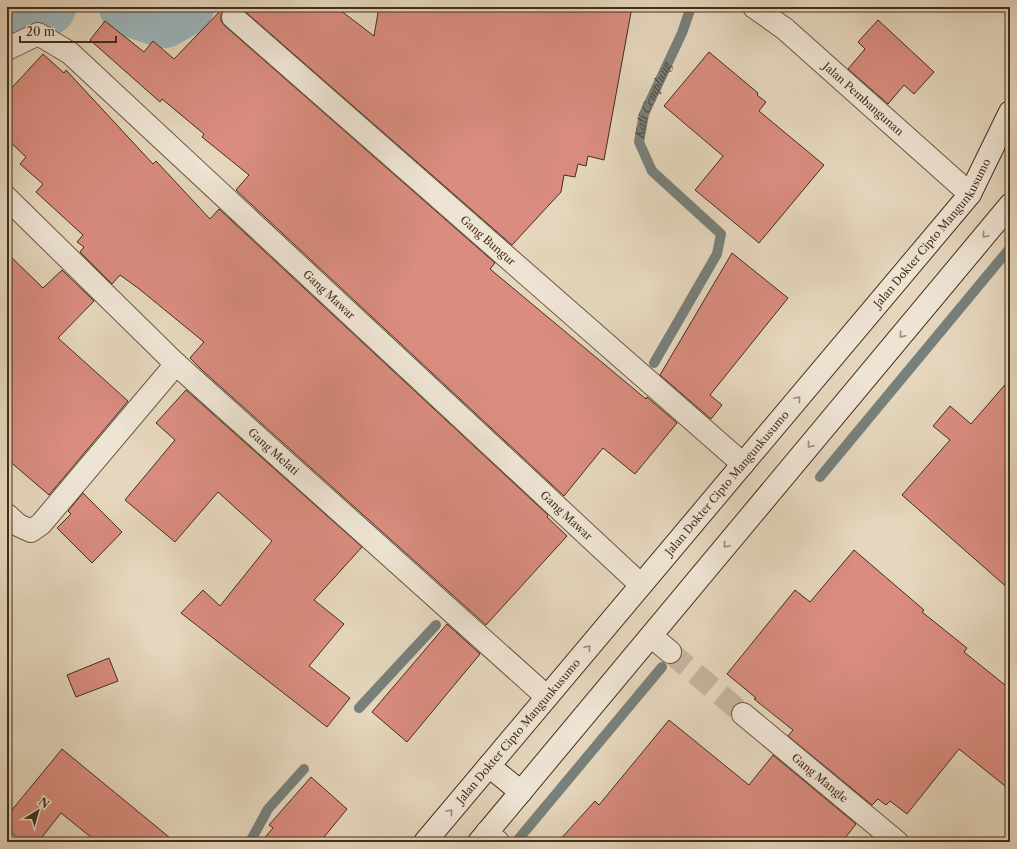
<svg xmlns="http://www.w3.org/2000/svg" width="1017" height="849" viewBox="0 0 1017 849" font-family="'Libre Caslon Text',serif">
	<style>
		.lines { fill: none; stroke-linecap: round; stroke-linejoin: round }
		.stream { stroke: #78807b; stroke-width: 10 }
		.river { stroke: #9cb6bd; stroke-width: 58 }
		.building { fill: #d98c7f; stroke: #432e19 }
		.street-tunnel { stroke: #c5b49c; stroke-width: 22; stroke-dasharray: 22 11; stroke-linecap: butt }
		.street-casing { stroke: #6c5842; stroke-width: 24 }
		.secondary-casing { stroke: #432e19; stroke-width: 24 }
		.street { stroke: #eee4d4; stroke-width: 22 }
		.secondary { stroke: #eee4d4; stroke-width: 22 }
		.oneway { stroke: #988976 }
		.labels { text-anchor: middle; stroke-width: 3.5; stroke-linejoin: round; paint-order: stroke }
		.street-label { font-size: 11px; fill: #432e19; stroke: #eee4d4 }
		.water-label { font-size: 12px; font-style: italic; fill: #55493a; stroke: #eee4d4 }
	</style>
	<rect width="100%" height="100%" fill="#e5d6bd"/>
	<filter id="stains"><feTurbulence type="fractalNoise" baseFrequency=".005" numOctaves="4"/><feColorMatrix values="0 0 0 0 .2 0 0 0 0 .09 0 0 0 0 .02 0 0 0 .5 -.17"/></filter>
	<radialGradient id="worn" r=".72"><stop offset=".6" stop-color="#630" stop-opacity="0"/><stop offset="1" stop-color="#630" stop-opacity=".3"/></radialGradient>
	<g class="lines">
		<g class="stream">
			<path id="s1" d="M 654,363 L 717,254 L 721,234 L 652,171 L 639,142 L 644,114 L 682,33 L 691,7"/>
			<path d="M 820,477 L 1010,248"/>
			<path d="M 359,708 L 436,625"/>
			<path d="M 250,842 L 268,809 L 304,769"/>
			<path d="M 516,842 L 662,667"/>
		</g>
		<path class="river" d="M 128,7 L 164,19 L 185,7
			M 7,19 L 47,7"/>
	</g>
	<path class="building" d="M 224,7 L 226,7 L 221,15 L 221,21 L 225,26 L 495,263 L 490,269 L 646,399 L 647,397 L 677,423 L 635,474 L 603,448 L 564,496 L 236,190 L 249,175 L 202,137 L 204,134 L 162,99 L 160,102 L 90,40 L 105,21 L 144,52 L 153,41 L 174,59 Z
		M 240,7 L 336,7 L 374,36 L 379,7 L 543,7 L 570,12 L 571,7 L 632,7 L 604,160 L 588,156 L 586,166 L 578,164 L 575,177 L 564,175 L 561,192 L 512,245 Z
		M 878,20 L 934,72 L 914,94 L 904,85 L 888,104 L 848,69 L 865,49 L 858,42 Z
		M 709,52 L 758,93 L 757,95 L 766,102 L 759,111 L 824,165 L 759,243 L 695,190 L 723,156 L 664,106 Z
		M 43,54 L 64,73 L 66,70 L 153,164 L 156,161 L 210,219 L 219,209 L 548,515 L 547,517 L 567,536 L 486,625 L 203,371 L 190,358 L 204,342 L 138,288 L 120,275 L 112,284 L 80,252 L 84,247 L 77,242 L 83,235 L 36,192 L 43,184 L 20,164 L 26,157 L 7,139 L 7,93 Z
		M 7,253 L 43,288 L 62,270 L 94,301 L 58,338 L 128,401 L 49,495 L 7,459 Z
		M 732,253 L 788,298 L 710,395 L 722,405 L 711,419 L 660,375 Z
		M 1010,379 L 1010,590 L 902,495 L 950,440 L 933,426 L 950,406 L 971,424 Z
		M 186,390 L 362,547 L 314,600 L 344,624 L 309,666 L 350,698 L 327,727 L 181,613 L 203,590 L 220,606 L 272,541 L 218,492 L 175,542 L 125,500 L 175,440 L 156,423 Z
		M 83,493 L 122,532 L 92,563 L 57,528 L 71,514 L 68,511 Z
		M 854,550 L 924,610 L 922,612 L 967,648 L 964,652 L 1010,689 L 1010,790 L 959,749 L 907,814 L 890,801 L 886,805 L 878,799 L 872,805 L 788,736 L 793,730 L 754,699 L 756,698 L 727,674 L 795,590 L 810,602 Z
		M 447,624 L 480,654 L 407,742 L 372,712 Z
		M 109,658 L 118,681 L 76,697 L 67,675 Z
		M 669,720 L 749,785 L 773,755 L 856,824 L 842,842 L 558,842 L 595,801 L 599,805 Z
		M 62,749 L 175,842 L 97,842 L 61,813 L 38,842 L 23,842 L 7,829 L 7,816 Z
		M 311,777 L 347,809 L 320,842 L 261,842 L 273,828 L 269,825 Z"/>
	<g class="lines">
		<path class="street-tunnel" d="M 670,652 L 743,714"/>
		<g class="street-casing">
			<g id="street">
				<path id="s2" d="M 754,7 L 785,29 L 970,194"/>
				<path id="s3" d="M 233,17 L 743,464"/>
				<path id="s4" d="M 7,49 L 38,34 L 70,53 L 641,585"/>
				<path id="s5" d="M 7,198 L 176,364 L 547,697"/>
				<path d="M 7,515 L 18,525 L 31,531 L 41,524 L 176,364"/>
				<path d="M 651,636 L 670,652"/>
				<path id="s6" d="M 743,714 L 897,842"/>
				<path d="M 487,832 L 498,842"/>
			</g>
		</g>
		<g class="secondary-casing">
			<g id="secondary">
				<path d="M 489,766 L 521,792"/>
				<path id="s7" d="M 425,842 L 970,194 L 1010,112"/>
				<path d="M 479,842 L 1010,205"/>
			</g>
		</g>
		<use href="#street" class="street"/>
		<use href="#secondary" class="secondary"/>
	</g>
	<defs><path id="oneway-chevron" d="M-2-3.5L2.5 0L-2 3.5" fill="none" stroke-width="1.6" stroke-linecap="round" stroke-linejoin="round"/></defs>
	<g class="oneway">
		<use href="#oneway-chevron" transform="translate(985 235) rotate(130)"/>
		<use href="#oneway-chevron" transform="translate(902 335) rotate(130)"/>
		<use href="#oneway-chevron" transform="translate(798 399) rotate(-50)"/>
		<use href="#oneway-chevron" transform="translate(810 445) rotate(130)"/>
		<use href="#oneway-chevron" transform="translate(726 545) rotate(130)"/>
		<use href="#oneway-chevron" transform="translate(588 648) rotate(-50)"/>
		<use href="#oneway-chevron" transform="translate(450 812) rotate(-50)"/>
	</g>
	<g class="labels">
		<g class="street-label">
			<text dy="4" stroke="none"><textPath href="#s2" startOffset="143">Jalan Pembangunan</textPath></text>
			<text dy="4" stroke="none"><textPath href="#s7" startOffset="793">Jalan Dokter Cipto Mangunkusumo</textPath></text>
			<text dy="4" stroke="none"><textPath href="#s3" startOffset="339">Gang Bungur</textPath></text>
			<text dy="4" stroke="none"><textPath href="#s4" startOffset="426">Gang Mawar</textPath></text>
			<text dy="4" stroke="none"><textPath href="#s5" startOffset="368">Gang Melati</textPath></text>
			<text dy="4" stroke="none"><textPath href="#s7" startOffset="469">Jalan Dokter Cipto Mangunkusumo</textPath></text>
			<text dy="4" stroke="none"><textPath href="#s4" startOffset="750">Gang Mawar</textPath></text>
			<text dy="4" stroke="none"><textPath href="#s7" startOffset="145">Jalan Dokter Cipto Mangunkusumo</textPath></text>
			<text dy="4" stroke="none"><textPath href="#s6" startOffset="100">Gang Mangle</textPath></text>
		</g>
		<g class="water-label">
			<text dy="4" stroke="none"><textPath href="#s1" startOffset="316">Kali Cemplung</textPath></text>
		</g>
	</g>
	<rect width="1017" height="849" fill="none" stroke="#e5d6bd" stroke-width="24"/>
	<rect x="8" y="8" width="1001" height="833" fill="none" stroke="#432e19" stroke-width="2"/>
	<rect x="12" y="12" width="993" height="825" fill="none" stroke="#432e19"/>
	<g transform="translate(38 811) rotate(37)" stroke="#eee4d4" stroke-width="3" paint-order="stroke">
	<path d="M0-3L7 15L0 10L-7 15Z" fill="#432e19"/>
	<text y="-6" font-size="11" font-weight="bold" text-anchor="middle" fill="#432e19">N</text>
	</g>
	<path d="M20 36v6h96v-6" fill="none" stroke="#432e19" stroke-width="2"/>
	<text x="26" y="36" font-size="12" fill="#432e19" stroke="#eee4d4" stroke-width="3" paint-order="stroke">20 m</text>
	<rect width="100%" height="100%" filter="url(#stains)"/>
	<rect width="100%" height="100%" fill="url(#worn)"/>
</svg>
